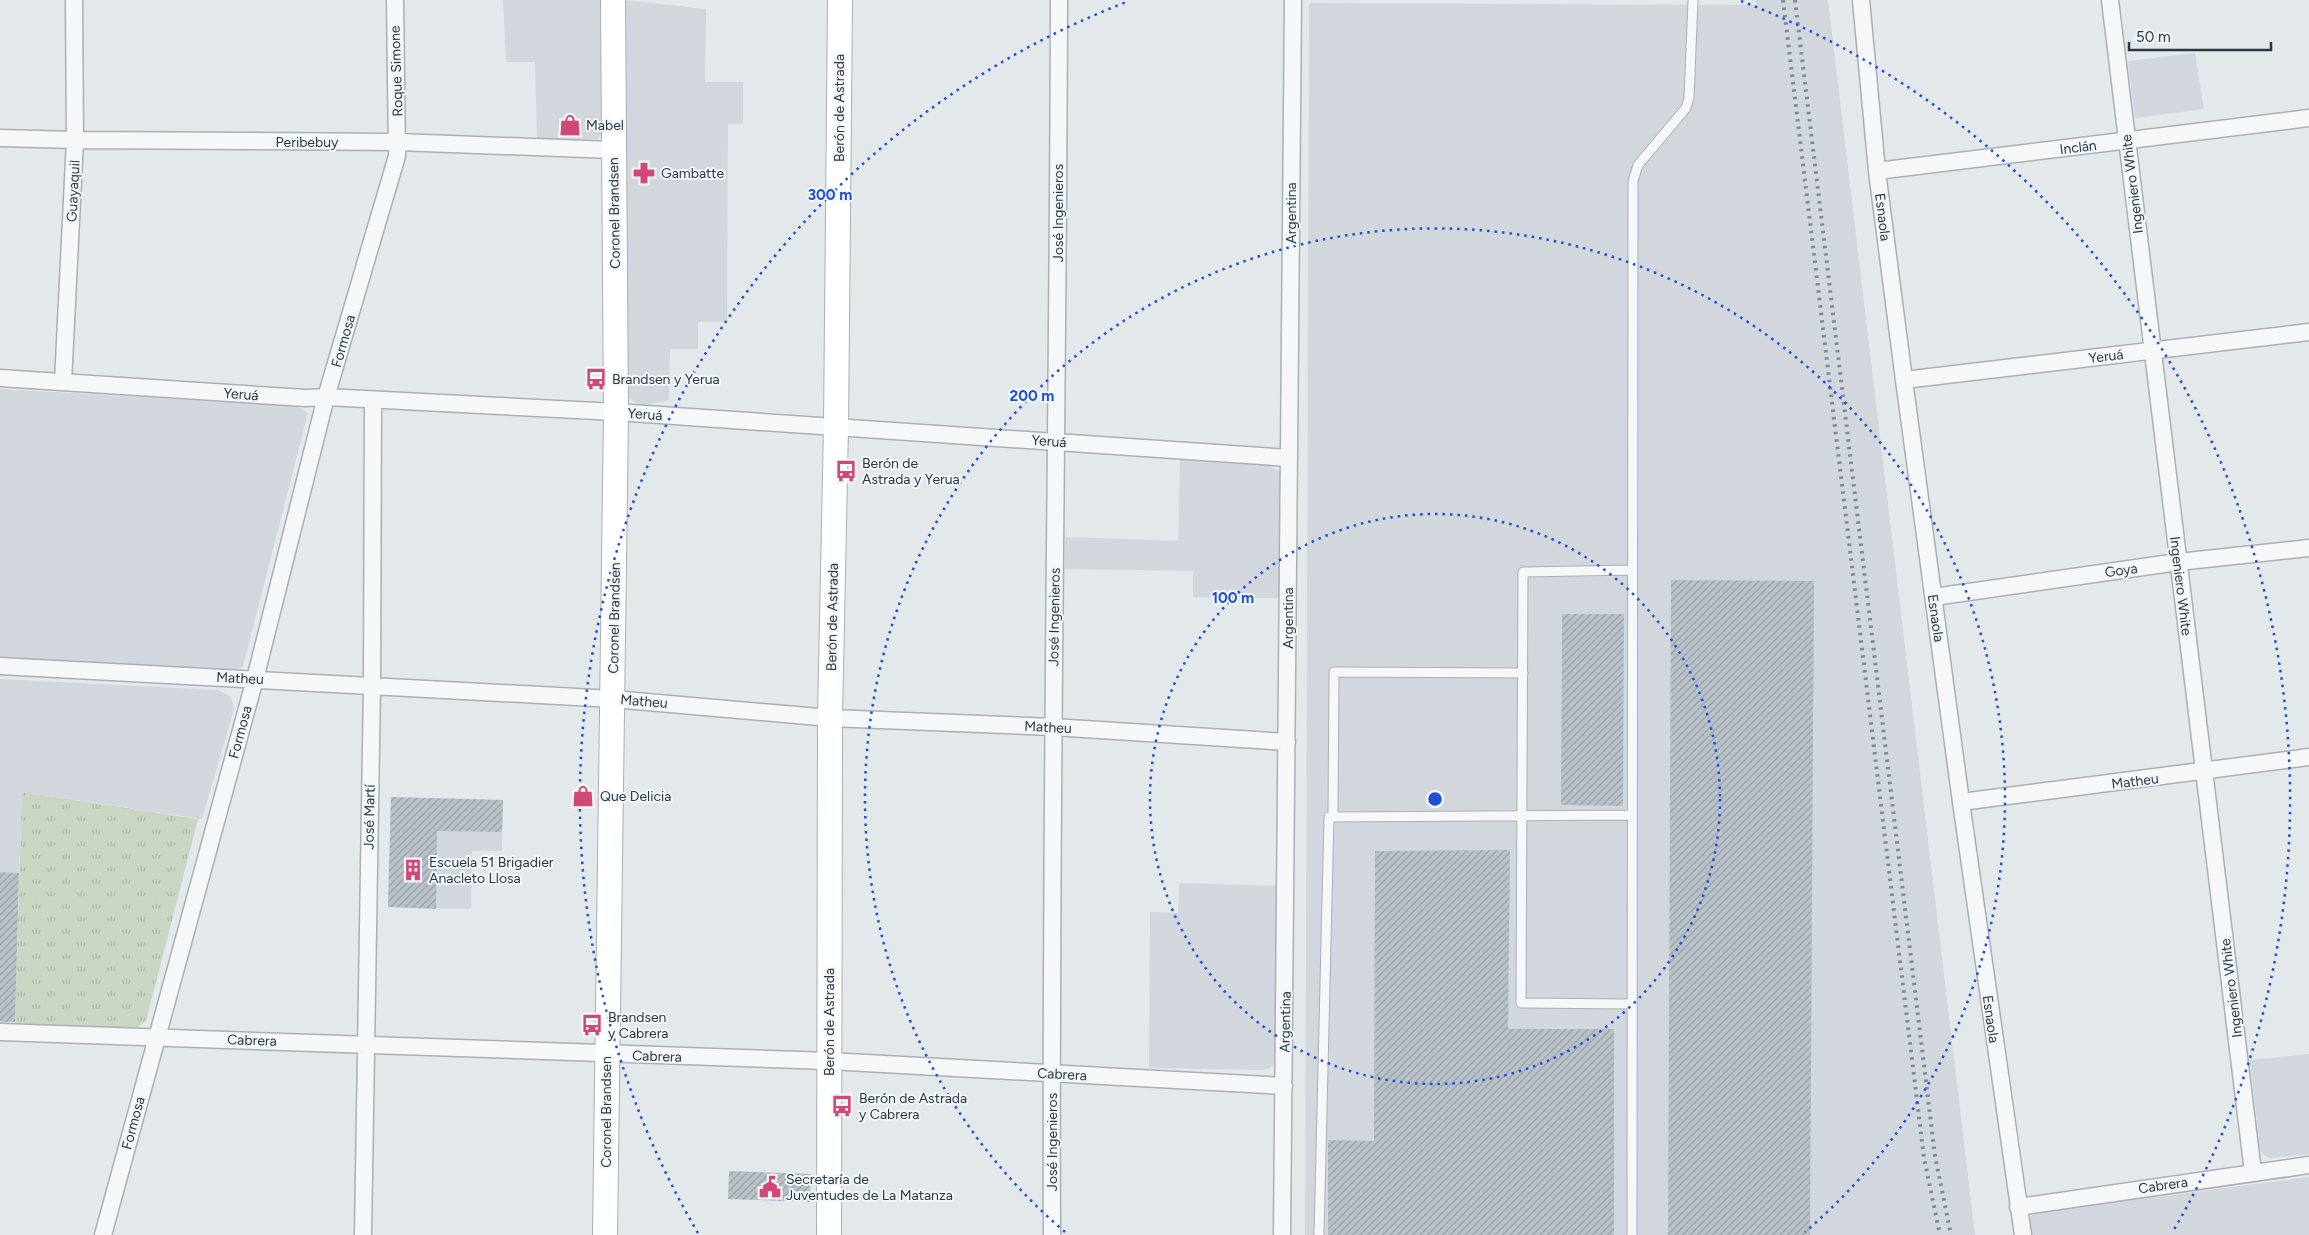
<svg xmlns="http://www.w3.org/2000/svg" width="2309" height="1235" viewBox="0 0 2309 1235" font-family="Figtree,sans-serif">
	<style>
		.built { fill: #d1d7dd }
		.grass { fill: url(#grass-tufts) }
		.building { fill: url(#building-hatch) }
		.lines { fill: none; stroke-linecap: round; stroke-linejoin: round }
		.lane-casing { stroke: #a8b0b6; stroke-width: 11 }
		.street-casing { stroke: #a8b0b6; stroke-width: 19 }
		.secondary-casing { stroke: #a8b0b6; stroke-width: 26 }
		.lane { stroke: #f6f7f9; stroke-width: 9 }
		.street { stroke: #f6f7f9; stroke-width: 16 }
		.secondary { stroke: #fff; stroke-width: 24 }
		.rail { stroke: #7c8a95; stroke-width: 4; stroke-dasharray: 2.5 5; stroke-linecap: butt }
		.ring { fill: none; stroke: #1d4ed8; stroke-width: 2.5; stroke-dasharray: 2.5 5 }
		.labels { text-anchor: middle; stroke-width: 4; stroke-linejoin: round; paint-order: stroke }
		.street-label { font-size: 14px; fill: #2a3844; stroke: #f2f6f8 }
		.poi-label { font-size: 14px; fill: #2a3844; stroke: #f2f6f8; text-anchor: start }
		.centre { fill: #1d4ed8; stroke: #f2f6f8; stroke-width: 2.5 }
		.ring-label { font-size: 15px; text-anchor: middle; font-weight: bold; fill: #1d4ed8; stroke: #f2f6f8; stroke-width: 4; stroke-linejoin: round; paint-order: stroke }
	</style>
	<defs>
		<pattern id="grass-tufts" width="24" height="20" patternUnits="userSpaceOnUse" patternTransform="scale(1.25)"><rect width="24" height="20" fill="#cbd5c4"/><path d="M3 7l-1-3M5 7V3M7 7l1-3M15 17l-1-3M17 17v-4M19 17l1-3" fill="none" stroke="#aeb8aa"/></pattern>
		<pattern id="building-hatch" width="6" height="6" patternUnits="userSpaceOnUse" patternTransform="scale(1.25)"><rect width="6" height="6" fill="#bac2c9"/><path d="M-1 1l2-2M0 6l6-6M5 7l2-2" fill="none" stroke="#979fa5"/></pattern>
	</defs>
	<rect width="100%" height="100%" fill="#e3e8eb"/>
	<path class="built" d="M 503,0 L 600,0 L 603,132 L 598,139 L 537,139 L 535,62 L 506,62 Z
		M 625,0 L 706,9 L 705,82 L 743,82 L 743,124 L 728,124 L 727,322 L 698,322 L 698,349 L 670,349 L 669,400 L 641,406 L 628,398 L 626,393 Z
		M 1755,0 L 1828,0 L 1975,1235 L 1305,1235 L 1309,3 L 1756,5 Z
		M 2195,53 L 2204,109 L 2135,118 L 2128,61 Z
		M 0,389 L 296,406 L 308,413 L 243,666 L 235,671 L 0,657 Z
		M 1180,458 L 1266,464 L 1279,471 L 1283,476 L 1281,598 L 1193,597 L 1193,571 L 1065,569 L 1065,537 L 1178,541 Z
		M 0,679 L 218,690 L 231,697 L 234,709 L 202,819 L 22,792 L 19,873 L 0,872 Z
		M 391,797 L 503,800 L 502,851 L 472,851 L 471,909 L 388,907 Z
		M 1179,883 L 1278,886 L 1276,1061 L 1270,1068 L 1262,1070 L 1149,1068 L 1150,912 L 1178,913 Z
		M 2309,1054 L 2309,1154 L 2270,1158 L 2264,1155 L 2260,1149 L 2250,1060 Z
		M 2309,1177 L 2309,1235 L 2028,1235 L 2027,1223 L 2032,1215 L 2042,1212 Z"/>
	<path class="grass" d="M 22,792 L 198,819 L 146,1021 L 134,1030 L 15,1023 Z"/>
	<path class="building" d="M 1671,580 L 1814,581 L 1810,1235 L 1668,1235 Z
		M 1562,614 L 1624,614 L 1623,806 L 1561,805 Z
		M 391,797 L 503,800 L 502,832 L 437,831 L 436,909 L 388,907 Z
		M 1510,850 L 1508,1029 L 1614,1029 L 1614,1235 L 1328,1235 L 1328,1140 L 1374,1141 L 1375,851 Z
		M 0,872 L 19,873 L 15,1022 L 0,1022 Z
		M 729,1171 L 811,1174 L 810,1202 L 728,1199 Z"/>
	<g class="lines">
		<g class="lane-casing">
			<path id="lane" d="M 1333,817 L 1334,672 L 1523,673
				M 1632,1004 L 1521,1003 L 1523,572 L 1632,570
				M 1319,1235 L 1329,817 L 1632,815
				M 1632,1235 L 1633,181 L 1638,165 L 1686,108 L 1689,98 L 1693,0"/>
		</g>
		<g class="street-casing">
			<path id="street" d="M 1861,0 L 1877,171 L 1904,380 L 1961,802 L 2023,1235
				M 2110,0 L 2253,1172
				M 0,138 L 75,140 L 398,142 L 613,150
				M 1877,171 L 2309,118
				M 0,378 L 305,398 L 326,397 L 616,412 L 1289,458
				M 1904,380 L 2309,332
				M 63,382 L 75,140 L 74,0
				M 1934,597 L 2178,562 L 2309,548
				M 0,666 L 613,699 L 830,718 L 1053,727 L 1287,742
				M 1961,802 L 2309,757
				M 0,1032 L 829,1061 L 1284,1086
				M 2018,1207 L 2309,1165
				M 103,1235 L 255,679 L 326,397 L 397,156 L 395,0
				M 363,1235 L 372,685 L 373,400
				M 1052,1235 C 1050,823 1058,412 1059,0
				M 1282,1235 L 1293,0"/>
		</g>
		<g class="secondary-casing">
			<path id="secondary" d="M 605,1235 L 616,412 L 613,0
				M 829,1235 L 830,718 L 836,427 L 840,0"/>
		</g>
		<use href="#lane" class="lane"/>
		<use href="#street" class="street"/>
		<use href="#secondary" class="secondary"/>
		<path class="rail" d="M 1783,0 L 1924,1158 L 1940,1235
			M 1795,0 L 1935,1156 L 1951,1235"/>
	</g>
	<g class="ring">
		<circle cx="1435" cy="799" r="285"/>
		<path d="M1065 1232A570 570 0 1 1 1805 1232"/>
		<path d="M698 1233A855 855 0 0 1 1129 1M1741 1A855 855 0 0 1 2172 1233"/>
	</g>
	<defs>
		<g id="shop-bare" transform="scale(1.725)"><path d="M-5-2.5h2.3a2.7 3.5 0 0 1 5.4 0H5L5.5 6h-11ZM-1.5-2.5h3a1.5 2.3 0 0 0-3 0Z" fill="#d14775" stroke="#f2f6f8" stroke-width="2.5" paint-order="stroke"/></g>
		<g id="pharmacy-bare" transform="scale(1.725)"><path d="M-2-6h4v4h4v4h-4v4h-4v-4h-4v-4h4Z" fill="#d14775" stroke="#f2f6f8" stroke-width="2.5" paint-order="stroke"/></g>
		<g id="bus-bare" transform="scale(1.725)"><path d="M-5-6H5V4H4V6H2V4H-2V6H-4V4H-5ZM-3.5-4V0h7V-4ZM-3.5 1.2v1.5H-2V1.2ZM2 1.2v1.5H3.5V1.2Z" fill="#d14775" stroke="#f2f6f8" stroke-width="2.5" paint-order="stroke"/></g>
		<g id="building-bare" transform="scale(1.725)"><path d="M-4-6H4V6H1V3H-1V6H-4ZM-2.5-4.3h1.7v1.8h-1.7ZM.8-4.3h1.7v1.8H.8ZM-2.5-1h1.7V.8h-1.7ZM.8-1h1.7V.8H.8Z" fill="#d14775" stroke="#f2f6f8" stroke-width="2.5" paint-order="stroke"/></g>
		<g id="civic-bare" transform="scale(1.725)"><path d="M-.6-6.5H3V-4.5H.6V-3L4-1V1h2V6H-6V1h2V-1L-.6-3ZM-1.2 2.5V6h2.4V2.5Z" fill="#d14775" stroke="#f2f6f8" stroke-width="2.5" paint-order="stroke"/></g>
	</defs>
	<g fill-rule="evenodd">
		<use href="#shop-bare" x="570" y="125"/>
		<use href="#pharmacy-bare" x="644" y="173"/>
		<use href="#bus-bare" x="596" y="379"/>
		<use href="#bus-bare" x="846" y="471"/>
		<use href="#shop-bare" x="583" y="796"/>
		<use href="#building-bare" x="413" y="870"/>
		<use href="#bus-bare" x="592" y="1025"/>
		<use href="#bus-bare" x="842" y="1106"/>
		<use href="#civic-bare" x="770" y="1187"/>
	</g>
	<g class="labels">
		<g class="street-label">
			<text transform="translate(396 71) rotate(-92)" y="5">Roque Simone</text>
			<text transform="translate(839 108) rotate(-90)" y="5">Berón de Astrada</text>
			<text x="307" y="147">Peribebuy</text>
			<text transform="translate(2078 147) rotate(-7)" y="5">Inclán</text>
			<text transform="translate(2132 184) rotate(-97)" y="5">Ingeniero White</text>
			<text transform="translate(73 191) rotate(-87)" y="5">Guayaquil</text>
			<text transform="translate(614 213) rotate(-91)" y="5">Coronel Brandsen</text>
			<text transform="translate(1058 213) rotate(-90)" y="5">José Ingenieros</text>
			<text transform="translate(1291 213) rotate(-90)" y="5">Argentina</text>
			<text transform="translate(1883 217) rotate(83)" y="5">Esnaola</text>
			<text transform="translate(343 341) rotate(-74)" y="5">Formosa</text>
			<text transform="translate(2106 356) rotate(-7)" y="5">Yeruá</text>
			<text transform="translate(241 394) rotate(4)" y="5">Yeruá</text>
			<text transform="translate(645 414) rotate(4)" y="5">Yeruá</text>
			<text transform="translate(1049 441) rotate(4)" y="5">Yeruá</text>
			<text transform="translate(2121 570) rotate(-8)" y="5">Goya</text>
			<text transform="translate(2181 586) rotate(83)" y="5">Ingeniero White</text>
			<text transform="translate(832 617) rotate(-89)" y="5">Berón de Astrada</text>
			<text transform="translate(1054 617) rotate(-89)" y="5">José Ingenieros</text>
			<text transform="translate(614 618) rotate(-89)" y="5">Coronel Brandsen</text>
			<text transform="translate(1288 618) rotate(-90)" y="5">Argentina</text>
			<text transform="translate(1936 618) rotate(82)" y="5">Esnaola</text>
			<text transform="translate(240 678) rotate(3)" y="5">Matheu</text>
			<text transform="translate(644 701) rotate(5)" y="5">Matheu</text>
			<text transform="translate(1048 727) rotate(3)" y="5">Matheu</text>
			<text transform="translate(240 732) rotate(-75)" y="5">Formosa</text>
			<text transform="translate(2135 781) rotate(-7)" y="5">Matheu</text>
			<text transform="translate(369 817) rotate(-89)" y="5">José Martí</text>
			<text transform="translate(2231 988) rotate(-97)" y="5">Ingeniero White</text>
			<text transform="translate(1991 1019) rotate(82)" y="5">Esnaola</text>
			<text transform="translate(829 1022) rotate(-90)" y="5">Berón de Astrada</text>
			<text transform="translate(1285 1022) rotate(-89)" y="5">Argentina</text>
			<text transform="translate(252 1040) rotate(2)" y="5">Cabrera</text>
			<text transform="translate(657 1056) rotate(2)" y="5">Cabrera</text>
			<text transform="translate(1062 1074) rotate(3)" y="5">Cabrera</text>
			<text transform="translate(606 1112) rotate(-90)" y="5">Coronel Brandsen</text>
			<text transform="translate(133 1123) rotate(-75)" y="5">Formosa</text>
			<text transform="translate(1052 1142) rotate(-90)" y="5">José Ingenieros</text>
			<text transform="translate(2163 1185) rotate(-8)" y="5">Cabrera</text>
		</g>
		<g class="poi-label">
			<text x="586" y="130">Mabel</text>
			<text x="661" y="178">Gambatte</text>
			<text x="612" y="384">Brandsen y Yerua</text>
			<text x="862" y="468">Berón de<tspan x="862" dy="16">Astrada y Yerua</tspan></text>
			<text x="600" y="801">Que Delicia</text>
			<text x="429" y="867">Escuela 51 Brigadier<tspan x="429" dy="16">Anacleto Llosa</tspan></text>
			<text x="608" y="1022">Brandsen<tspan x="608" dy="16">y Cabrera</tspan></text>
			<text x="859" y="1103">Berón de Astrada<tspan x="859" dy="16">y Cabrera</tspan></text>
			<text x="786" y="1184">Secretaría de<tspan x="786" dy="16">Juventudes de La Matanza</tspan></text>
		</g>
	</g>
	<circle cx="1435" cy="799" r="8" class="centre"/>
	<g class="ring-label">
		<text x="830" y="200">300 m</text>
		<text x="1032" y="401">200 m</text>
		<text x="1233" y="603">100 m</text>
	</g>
	<path d="M2129 42v8h142v-8" fill="none" stroke="#2a3844" stroke-width="2.5"/>
	<text x="2136" y="42" font-size="15" fill="#2a3844" stroke="#f2f6f8" stroke-width="4" paint-order="stroke">50 m</text>
</svg>
